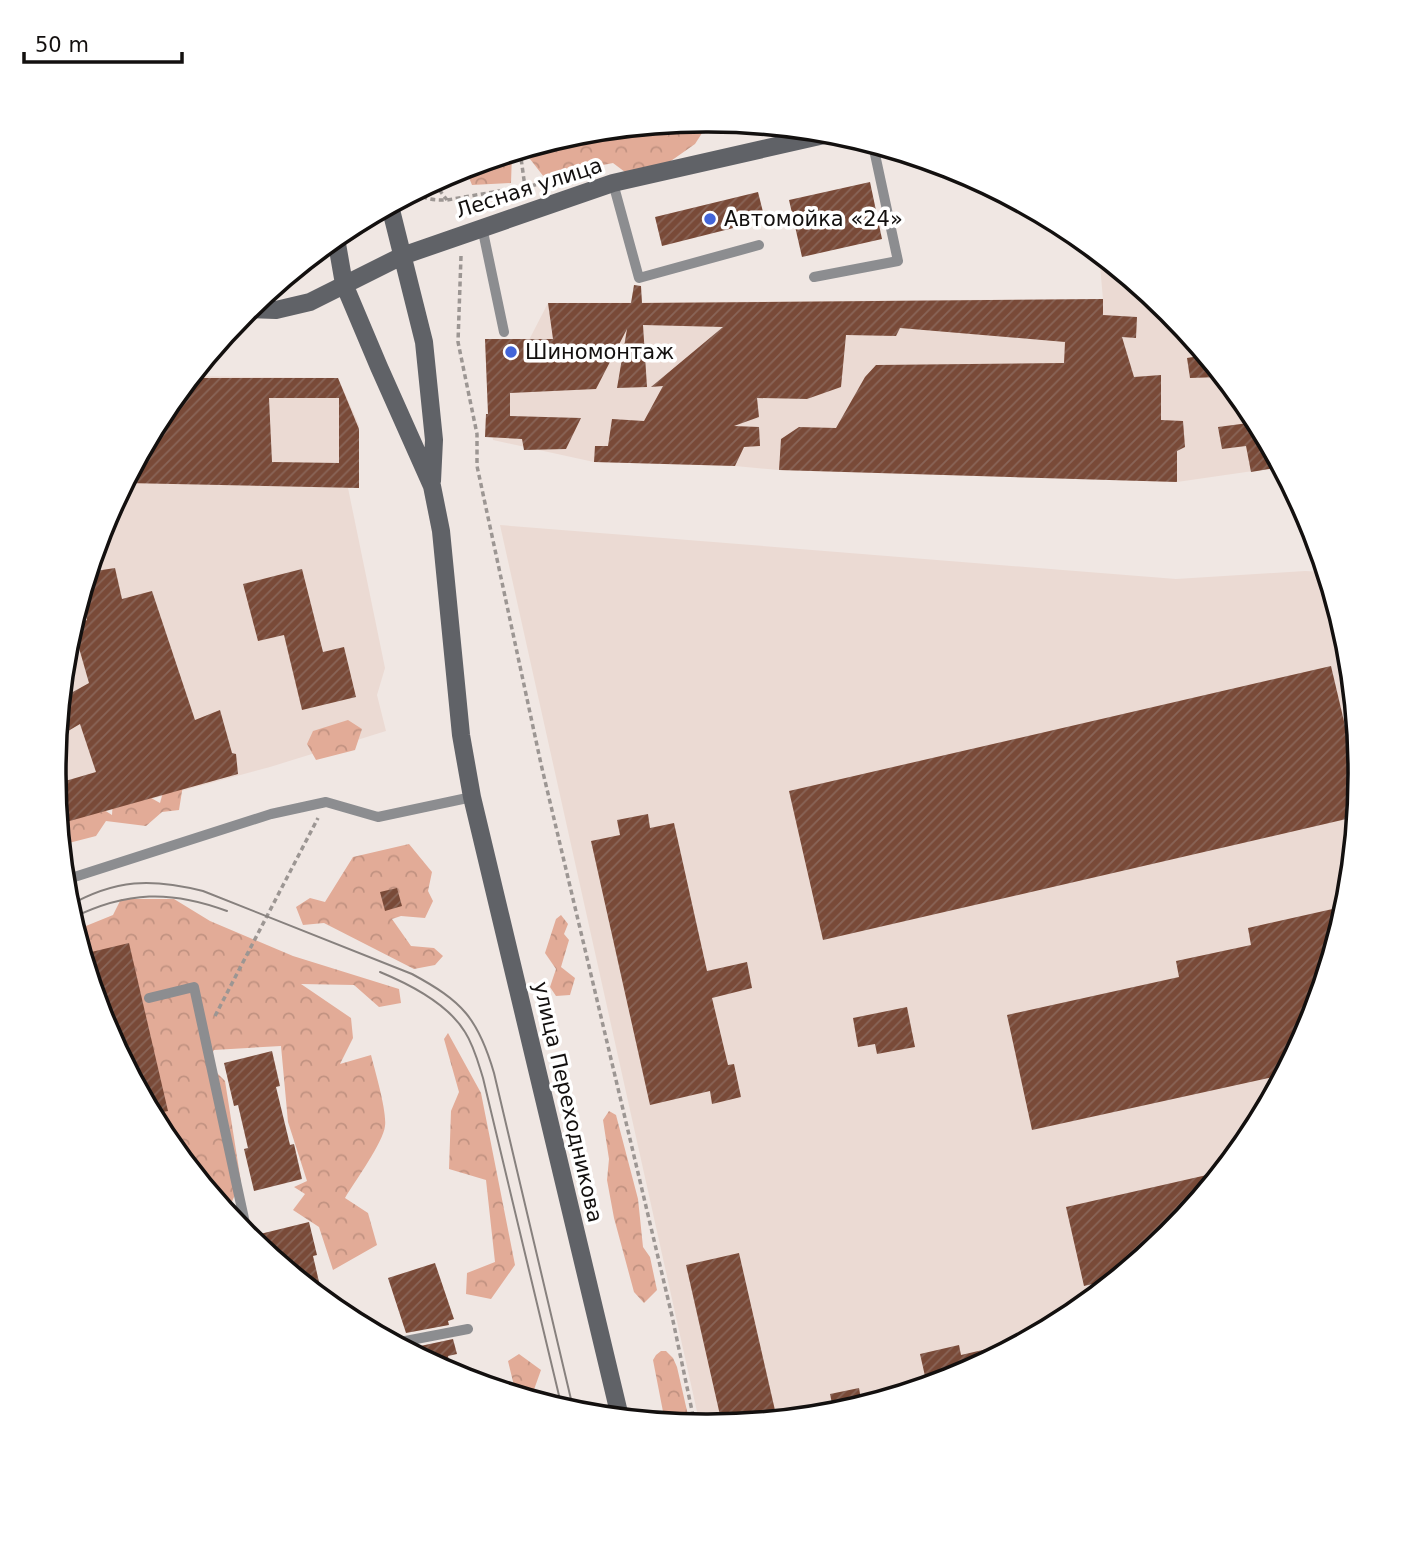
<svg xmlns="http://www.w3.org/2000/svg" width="1414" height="1546" viewBox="0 0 1414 1546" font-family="'DejaVu Sans',sans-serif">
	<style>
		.built { fill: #ebdad3 }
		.forest { fill: url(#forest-crowns) }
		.building { fill: url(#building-hatch); fill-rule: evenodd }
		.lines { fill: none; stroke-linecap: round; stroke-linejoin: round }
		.path { stroke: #9c9693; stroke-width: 3.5; stroke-dasharray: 5 3.5; stroke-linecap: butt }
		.service { stroke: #8c8d90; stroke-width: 10 }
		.secondary { stroke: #606267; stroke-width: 18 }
		.tram { stroke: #87817e; stroke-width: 2 }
		.poi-dot { fill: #4365d8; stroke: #fff; stroke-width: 2.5 }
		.labels { text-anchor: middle; stroke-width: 7; stroke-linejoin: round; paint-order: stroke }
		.street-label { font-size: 21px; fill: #13100f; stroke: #fff }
		.poi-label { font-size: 21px; fill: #13100f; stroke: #fff; text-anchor: start }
		.rim { fill: none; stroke: #13100f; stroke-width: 3.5 }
	</style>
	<defs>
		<pattern id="forest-crowns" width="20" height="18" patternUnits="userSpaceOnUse" patternTransform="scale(1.75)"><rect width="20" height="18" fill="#e2ab97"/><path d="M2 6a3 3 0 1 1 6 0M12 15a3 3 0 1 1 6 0" fill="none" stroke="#c19281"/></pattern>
		<pattern id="building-hatch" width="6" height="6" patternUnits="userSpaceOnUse" patternTransform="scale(1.75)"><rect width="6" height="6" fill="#794a38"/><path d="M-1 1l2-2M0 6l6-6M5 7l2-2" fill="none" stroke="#896558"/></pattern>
	</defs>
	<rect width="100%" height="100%" fill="#f0e7e3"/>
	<path class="built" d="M 1099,254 L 1169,312 L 1250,411 L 1280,467 L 1177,482 L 779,470 L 735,466 L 594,462 L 493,440 L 487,391 L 529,340 L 548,303 L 1103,299 Z
		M 192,376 L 338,378 L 359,425 L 359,488 L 348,488 L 385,668 L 377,695 L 386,731 L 270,767 L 59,824 L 54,773 L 67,645 L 104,523 L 164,410 Z
		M 500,525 L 1176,579 L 1305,571 L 1325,572 L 1347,646 L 1360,773 L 1347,901 L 1310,1023 L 1261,1114 L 1250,1136 L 1168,1235 L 1069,1316 L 956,1376 L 834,1413 L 700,1425 Z"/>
	<path class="forest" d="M 707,120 L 740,123 L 704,130 L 695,144 L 658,170 L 629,175 L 613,163 L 544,177 L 523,150 L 544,144 L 545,149 L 630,132 L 647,136 L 657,125 Z
		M 512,153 L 511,183 L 472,185 L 465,168 Z
		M 348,720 L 362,729 L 355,750 L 316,760 L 307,744 L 313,731 Z
		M 165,785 L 183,785 L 179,810 L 162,812 L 146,826 L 106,821 L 96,836 L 61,845 L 58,810 L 90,801 L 112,815 L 113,799 L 144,794 L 160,803 Z
		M 409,844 L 432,872 L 428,891 L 433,901 L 425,918 L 401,916 L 392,919 L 411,946 L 434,948 L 443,956 L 435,965 L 414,969 L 324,923 L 303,925 L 296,907 L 310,898 L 325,902 L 353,857 Z
		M 121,899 L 174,899 L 210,921 L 293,956 L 399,989 L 401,1003 L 379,1007 L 354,985 L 301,984 L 351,1018 L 353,1038 L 340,1064 L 371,1055 C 375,1071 387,1111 385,1126 C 383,1143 355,1181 345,1198 L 368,1213 L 377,1245 L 333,1270 L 319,1227 L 293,1210 L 305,1194 L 294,1187 L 307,1181 L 288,1122 L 281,1046 L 214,1050 L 207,1063 L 225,1081 L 241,1182 L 227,1212 L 164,1135 L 104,1022 L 76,930 L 113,915 Z
		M 561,915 L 568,924 L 564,934 L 569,940 L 561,967 L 575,978 L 570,995 L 556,996 L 550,987 L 556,969 L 545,953 L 556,919 Z
		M 448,1033 L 481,1093 L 515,1265 L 491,1299 L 466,1294 L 467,1273 L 495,1262 L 486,1180 L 449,1169 L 451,1111 L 459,1092 L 444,1039 Z
		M 609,1111 L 616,1115 L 638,1199 L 643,1247 L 650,1257 L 657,1290 L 644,1303 L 634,1292 L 614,1218 L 607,1180 L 609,1159 L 603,1120 Z
		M 661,1351 L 666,1351 L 673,1358 L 677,1367 L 690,1424 L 665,1422 L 653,1360 L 656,1355 Z
		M 519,1354 L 541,1370 L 531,1398 L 516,1394 L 508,1361 Z"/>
	<path class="building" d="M 870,182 L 882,239 L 802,257 L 789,200 Z
		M 758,192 L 765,220 L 662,246 L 655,217 Z
		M 634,285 L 641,286 L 642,303 L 1103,299 L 1103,315 L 1137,317 L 1136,338 L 1122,337 L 1134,377 L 1161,375 L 1161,420 L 1183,421 L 1185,447 L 1177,451 L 1177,482 L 779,470 L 781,439 L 799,427 L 836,428 L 865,377 L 876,365 L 1064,363 L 1065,342 L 900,328 L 896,336 L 846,335 L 841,387 L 807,399 L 757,398 L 759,417 L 734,426 L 759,427 L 760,446 L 744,447 L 735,466 L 594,462 L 595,446 L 608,446 L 612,419 L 644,421 L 663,386 L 651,387 L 723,327 L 643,325 L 647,387 L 617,388 L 627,329 L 596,389 L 510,393 L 510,416 L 581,418 L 566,449 L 524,450 L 522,439 L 485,437 L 486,414 L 488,414 L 485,339 L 553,339 L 548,303 L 631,303 Z
		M 1205,355 L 1212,365 L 1222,377 L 1190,378 L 1187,358 Z
		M 191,378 L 338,378 L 359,429 L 359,488 L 126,483 L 164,410 ZM 269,398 L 339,398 L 339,463 L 272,462 Z
		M 1256,422 L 1280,467 L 1251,472 L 1246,446 L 1222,449 L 1218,427 Z
		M 115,568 L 122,599 L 152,591 L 195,720 L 220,710 L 232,753 L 236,754 L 238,774 L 59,824 L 55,784 L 96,772 L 80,724 L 58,737 L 62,698 L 89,683 L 73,627 L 87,620 L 82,597 L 89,572 Z
		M 302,569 L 323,652 L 344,647 L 356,697 L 302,710 L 284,635 L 258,641 L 243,584 Z
		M 1331,666 L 1359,785 L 1355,817 L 823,940 L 789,791 Z
		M 648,814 L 650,828 L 674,823 L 707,971 L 747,962 L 752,988 L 712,998 L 728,1065 L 734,1064 L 741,1097 L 712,1104 L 710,1091 L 650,1105 L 591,841 L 620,835 L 617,820 Z
		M 397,888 L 402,906 L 385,911 L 380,892 Z
		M 1346,906 L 1310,1023 L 1282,1075 L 1032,1130 L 1007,1015 L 1179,977 L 1176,961 L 1251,945 L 1248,928 Z
		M 129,943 L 168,1111 L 153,1114 L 104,1022 L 87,953 Z
		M 907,1007 L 915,1047 L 877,1054 L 875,1044 L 858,1047 L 853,1018 Z
		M 272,1051 L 280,1086 L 276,1087 L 290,1145 L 294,1144 L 302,1179 L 254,1191 L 244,1149 L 248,1148 L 238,1105 L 234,1106 L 224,1063 Z
		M 1220,1172 L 1168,1235 L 1114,1279 L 1084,1286 L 1066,1207 Z
		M 309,1222 L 317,1255 L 313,1256 L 323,1299 L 263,1249 L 260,1234 Z
		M 739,1253 L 777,1419 L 722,1424 L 686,1265 Z
		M 435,1263 L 454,1319 L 448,1321 L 449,1325 L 406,1333 L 388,1278 Z
		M 453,1339 L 457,1354 L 448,1356 L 452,1374 L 412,1352 L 411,1348 Z
		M 959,1345 L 961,1355 L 1004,1345 L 1006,1350 L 956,1376 L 927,1385 L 920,1354 Z
		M 859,1388 L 862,1405 L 834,1413 L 830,1394 Z"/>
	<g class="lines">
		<path class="path" d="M 520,151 L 525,187
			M 434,183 L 447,200
			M 415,192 C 425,200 435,200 447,200 L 552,182
			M 461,256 L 458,342 L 477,434 L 477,466 L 541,764 L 672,1316 L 695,1425
			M 215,1016 L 318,818"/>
		<path class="service" d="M 613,183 L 639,278 L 759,245
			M 482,227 L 504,332
			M 814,277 L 898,261 L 873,145
			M 65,880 L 271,814 L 326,802 L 378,817 L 472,797
			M 149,998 L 194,987 L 248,1237
			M 395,1343 L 468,1329"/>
		<path class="secondary" d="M 390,206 L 424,342 L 434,440 L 432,481
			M 336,238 L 344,284 L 379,367 L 432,486 L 441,531 L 461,735 L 472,797 L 620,1417
			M 248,309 L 276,310 L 310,302 L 402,256 L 613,183 L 833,133"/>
		<path class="tram" d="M 68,906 C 116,879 151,878 203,891 L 412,974 C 462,1001 478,1018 494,1073 L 574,1412
			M 72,918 C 127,891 171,890 227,911
			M 380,972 C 409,984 448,1004 465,1032 C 474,1046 478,1062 483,1078 L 562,1408"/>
	</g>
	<g class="poi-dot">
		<circle cx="710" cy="219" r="7"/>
		<circle cx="511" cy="352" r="7"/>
	</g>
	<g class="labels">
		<g class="street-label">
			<text transform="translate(529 188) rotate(-18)" y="7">Лесная улица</text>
			<text transform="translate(568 1102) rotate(77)" y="7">улица Переходникова</text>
		</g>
		<g class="poi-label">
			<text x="724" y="226">Автомойка «24»</text>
			<text x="525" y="359">Шиномонтаж</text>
		</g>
	</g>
	<path d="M0 0H1414V1546H0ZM706 132H708A640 640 0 0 1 1348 772V774A640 640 0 0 1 708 1414H706A640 640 0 0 1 66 774V772A640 640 0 0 1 706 132Z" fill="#fff" fill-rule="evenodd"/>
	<path class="rim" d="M706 132H708A640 640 0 0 1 1348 772V774A640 640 0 0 1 708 1414H706A640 640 0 0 1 66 774V772A640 640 0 0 1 706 132Z"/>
	<path d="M24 52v10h158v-10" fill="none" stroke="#13100f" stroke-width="3.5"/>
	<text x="35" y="52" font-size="21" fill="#13100f" stroke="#ffffff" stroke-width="5" paint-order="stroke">50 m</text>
</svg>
